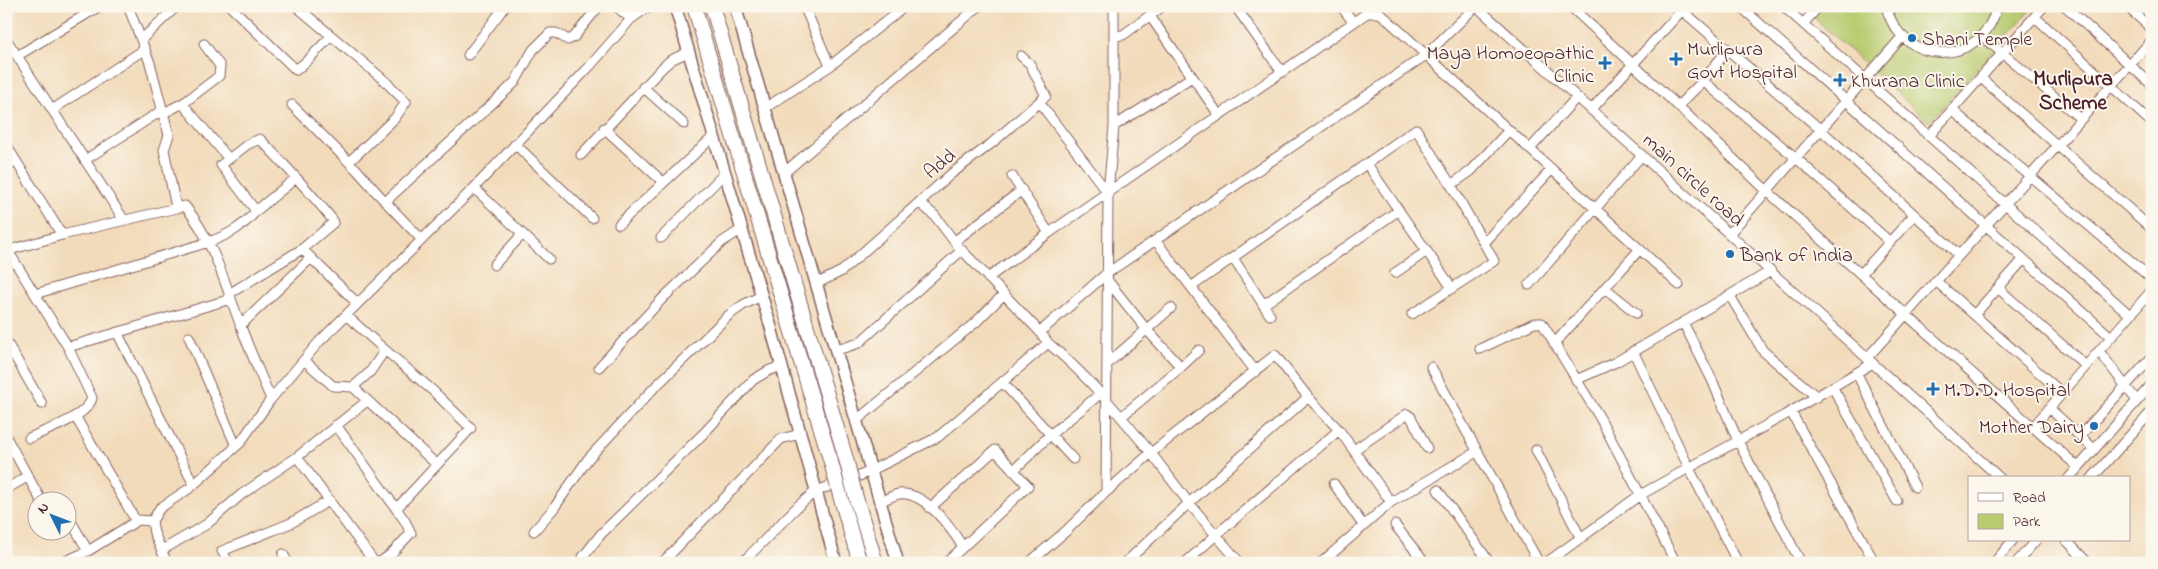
<svg xmlns="http://www.w3.org/2000/svg" width="2158" height="569" viewBox="0 0 2158 569" font-family="'Indie Flower',sans-serif">
	<style>
		.green { fill: #b8cb6f; stroke: #81754d }
		.lines { fill: none; stroke-linecap: round; stroke-linejoin: round }
		.minor-casing { stroke: #85615d; stroke-width: 11 }
		.major-casing { stroke: #85615d; stroke-width: 14 }
		.highway-casing { stroke: #85615d; stroke-width: 16 }
		.minor { stroke: #fff; stroke-width: 9 }
		.major { stroke: #fff; stroke-width: 11 }
		.highway { stroke: #fff; stroke-width: 14 }
		.highway-bridge-casing { stroke: #85615d; stroke-width: 16; stroke-linecap: butt }
		.highway-bridge { stroke: #fff; stroke-width: 14 }
		.poi-dot { fill: #1f6fb2; stroke: #fbf7ec; stroke-width: 2 }
		.labels { text-anchor: middle; stroke-width: 4; stroke-linejoin: round; paint-order: stroke }
		.poi-label { font-size: 20px; fill: #4a1f2b; stroke: #fbf7ec; text-anchor: start }
		.street-label { font-size: 20px; fill: #4a1f2b; stroke: #fbf7ec }
		.neighbourhood-label { font-size: 21px; font-weight: bold; fill: #4a1f2b; stroke: #fbf7ec }
	</style>
	<rect width="100%" height="100%" fill="#fbf7ec"/>
	<filter id="ink" filterUnits="userSpaceOnUse"><feTurbulence type="fractalNoise" baseFrequency=".02" numOctaves="2"/><feDisplacementMap in="SourceGraphic" scale="10" xChannelSelector="R" yChannelSelector="G"/><feConvolveMatrix kernelMatrix="1 2 1 2 8 2 1 2 1" color-interpolation-filters="sRGB"/></filter>
	<filter id="wash" filterUnits="userSpaceOnUse"><feTurbulence type="fractalNoise" baseFrequency=".0096" numOctaves="4" result="noise"/><feDisplacementMap in="SourceGraphic" scale="20" xChannelSelector="R" yChannelSelector="G"/><feGaussianBlur stdDeviation="1.12" result="paint"/><feColorMatrix in="noise" values="0 0 0 0 0 0 0 0 0 0 0 0 0 0 0 0 0 1.4 0 .05"/><feComposite in="paint" operator="in"/></filter>
	<g filter="url(#wash)">
		<rect width="100%" height="100%" fill="#f2dbbb"/>
		<path class="green" d="M 1825,6 L 2034,6 L 1929,122 L 1814,18 Z"/>
	</g>
	<g filter="url(#ink)">
		<g class="lines">
			<g class="minor-casing">
				<path id="minor" d="M 128,6 L 150,63 L 169,135 L 164,150 L 176,207
					M 230,6 L 296,70 L 308,60 L 330,37
					M 296,6 L 385,81 L 406,102 L 395,118 L 349,162
					M 616,6 L 631,19
					M 804,6 L 830,66
					M 1235,6 L 1282,72
					M 1341,6 L 1353,22
					M 1476,6 L 2000,478
					M 1570,6 L 1678,106 L 1767,191 L 2078,467
					M 1677,6 L 1821,130 L 1959,255
					M 1740,6 L 2111,337
					M 1783,6 L 2130,315
					M 1886,6 C 1901,68 1983,68 1997,6
					M 2065,6 L 2152,85
					M 2126,6 L 2152,29
					M 1150,16 L 1219,115
					M 2035,17 L 2152,123
					M 1803,24 L 1819,6
					M 1115,36 L 1123,35 L 1163,6
					M 1982,36 L 2081,119
					M 6,39 L 124,220
					M 142,39 L 177,6
					M 468,55 L 505,6
					M 17,56 L 100,6
					M 1981,78 L 2152,229
					M 1703,81 L 1796,158 L 1890,242
					M 643,87 L 684,124
					M 1039,102 L 1108,193
					M 183,104 L 229,159
					M 292,105 L 357,170 L 379,195 L 422,240
					M 1678,106 L 1703,81 L 1728,49
					M 765,108 L 830,66 L 905,6
					M 52,110 L 145,49
					M 1591,110 L 1685,7
					M 1952,110 L 2152,279
					M 162,114 L 185,102 L 219,76 L 220,66 L 204,44
					M 1114,126 L 1192,77
					M 604,128 L 663,182
					M 1929,136 L 2044,6
					M 515,144 L 592,218
					M 6,145 L 62,235
					M 1530,149 L 1577,97
					M 581,155 L 663,67 L 671,60 L 688,52
					M 85,160 L 161,111
					M 1367,164 L 1452,288
					M 6,167 L 16,161
					M 785,172 L 979,6
					M 296,178 L 256,211 L 221,165 L 248,144 L 260,139 C 285,165 309,191 332,219 L 333,223 L 302,249 L 357,303
					M 474,188 L 549,259
					M 385,202 L 507,90 L 515,82 L 533,50 L 550,33 L 556,33 L 568,40 L 574,37 L 599,6
					M 920,203 L 935,216 L 957,245 L 1040,332
					M 619,224 L 713,137
					M 1049,233 L 1367,13 L 1380,13 L 1679,285
					M 1729,234 L 1902,37
					M 661,238 L 724,174
					M 955,241 L 1022,190
					M 1156,241 L 1256,372
					M 1484,243 L 1552,169
					M 6,251 L 62,235 L 185,206 C 213,240 225,283 240,324 C 249,349 260,374 271,399
					M 8,251 L 68,347 L 92,398 C 87,417 46,430 29,438
					M 1233,258 L 1270,315
					M 494,265 L 519,238 L 520,232
					M 1395,273 L 1427,251
					M 1861,274 L 1914,215
					M 988,278 L 1049,233 L 1012,176
					M 1108,281 L 1146,329 L 1181,367 L 1121,417
					M 1936,281 L 2062,393
					M 816,284 L 842,271 L 951,174 L 992,143 L 1046,96 L 1030,64 L 1021,56
					M 1529,285 L 1642,155
					M 1191,287 L 1416,129 L 1451,185 L 1471,171 L 1509,130
					M 1605,288 L 1636,313
					M 1998,288 L 2086,366
					M 35,294 L 209,242 C 228,235 243,227 256,211
					M 229,294 L 302,249
					M 1730,296 L 1763,351 L 1817,397
					M 1263,305 L 1399,210
					M 1412,314 L 1494,261 L 1451,185
					M 1974,315 L 2023,260
					M 1683,322 L 1712,380 L 1738,441 L 1801,563
					M 240,326 L 311,258
					M 117,332 L 194,485
					M 189,337 L 236,446
					M 6,341 L 42,404
					M 1048,343 C 1087,375 1119,414 1151,453 L 1275,355 L 1308,397
					M 1554,344 L 1640,249
					M 68,347 L 231,299
					M 1480,349 L 1534,323 L 1542,323 L 1600,418 L 1676,563
					M 385,350 L 432,390 L 471,428 L 396,509
					M 837,350 L 859,343 L 962,250
					M 1633,351 L 1689,468 L 1738,563
					M 2099,351 L 2137,401
					M 1867,358 L 2152,40
					M 304,360 L 333,386 L 353,387 L 370,372 L 385,350 L 347,316
					M 1107,364 L 1171,308
					M 599,367 L 662,299 L 722,242 L 742,229
					M 1181,367 L 1199,350
					M 1431,367 L 1539,563
					M 1857,374 L 1915,487
					M 1576,380 L 1616,362 L 1771,271
					M 1002,382 L 1073,459
					M 353,387 L 436,464
					M 1833,388 L 1897,501
					M 2049,408 L 2094,449
					M 1791,412 L 1875,563
					M 75,416 L 136,521
					M 857,420 L 976,322 L 1004,294
					M 336,425 L 405,521 L 411,533 L 391,554 L 379,563
					M 2033,427 L 2152,290
					M 2080,436 L 2152,357
					M 6,437 L 42,502
					M 1354,450 L 1407,414 L 1411,417 L 1427,448
					M 1536,450 L 1580,537
					M 297,457 L 375,563
					M 1013,471 L 1050,435 L 1100,394
					M 2069,478 L 2152,384
					M 2092,478 L 2152,411
					M 1334,484 L 1363,525
					M 6,489 L 27,477
					M 1438,490 L 1490,563
					M 1106,492 L 1151,453 L 1189,503 L 1125,563
					M 881,501 C 887,499 893,495 899,494 C 925,491 951,528 963,547 L 946,563
					M 930,508 L 995,450 L 1028,486 L 963,547
					M 68,516 L 88,551
					M 1395,525 L 1425,563
					M 534,531 L 554,508 L 588,459 L 653,389 L 729,315 L 743,305 L 761,296
					M 2066,540 L 2088,563
					M 162,550 L 207,524 L 242,494 L 297,457 L 367,401
					M 283,554 L 288,563
					M 61,563 L 88,551 L 138,520 L 152,521
					M 167,563 L 154,533 L 152,521 L 160,508 L 190,488 L 240,443 L 271,399 L 319,342 L 474,188 L 590,66 L 631,19 L 649,6
					M 229,563 L 222,551 L 291,523 L 330,500
					M 583,563 L 583,557 L 601,534 L 705,432 L 753,380 L 768,371 L 781,366
					M 662,563 L 781,439 L 800,434
					M 742,563 L 799,505 L 816,491 L 862,475 L 938,437 L 1048,343 L 1040,332 L 1106,274 L 1426,55 L 1476,6
					M 1029,563 L 1066,531 L 1106,492 L 1108,193 L 1114,126 L 1114,6
					M 1185,563 L 1216,535 L 1189,503 L 1308,397 L 1339,430 L 1391,502
					M 1240,563 L 1216,535 L 1339,430
					M 1321,563 L 1391,502 L 1478,451
					M 1546,563 L 1640,495 L 1785,415 L 1873,363
					M 1994,563 L 2013,540
					M 2016,563 L 2036,540"/>
			</g>
			<g class="major-casing">
				<path id="major" d="M 675,6 L 770,324 L 836,563
					M 735,6 L 898,563"/>
			</g>
			<g class="highway-casing">
				<path id="highway" d="M 694,6 L 831,462
					M 712,6 L 846,459
					M 856,498 L 876,563
					M 841,499 L 860,563"/>
			</g>
			<use href="#minor" class="minor"/>
			<use href="#major" class="major"/>
			<use href="#highway" class="highway"/>
			<g class="highway-bridge-casing">
				<path id="highway-bridge" d="M 846,459 L 856,498
					M 831,462 L 841,499"/>
			</g>
			<use href="#highway-bridge" class="highway-bridge"/>
		</g>
	</g>
	<g class="poi-dot">
		<circle cx="1912" cy="38" r="5"/>
		<path d="M1673.5 51.5h5v5h5v5h-5v5h-5v-5h-5v-5h5z"/>
		<path d="M1602.5 55.5h5v5h5v5h-5v5h-5v-5h-5v-5h5z"/>
		<path d="M1837.5 72.5h5v5h5v5h-5v5h-5v-5h-5v-5h5z"/>
		<circle cx="1730" cy="254" r="5"/>
		<path d="M1930.5 381.5h5v5h5v5h-5v5h-5v-5h-5v-5h5z"/>
		<circle cx="2094" cy="426" r="5"/>
	</g>
	<g class="labels">
		<g class="poi-label">
			<text x="1922" y="45">Shani Temple</text>
			<text x="1687" y="55">Murlipura<tspan x="1687" dy="23">Govt Hospital</tspan></text>
			<text x="1594" y="59" text-anchor="end">Maya Homoeopathic<tspan x="1594" dy="23">Clinic</tspan></text>
			<text x="1851" y="87">Khurana Clinic</text>
			<text x="1740" y="261">Bank of India</text>
			<text x="1944" y="396">M.D.D. Hospital</text>
			<text x="2084" y="433" text-anchor="end">Mother Dairy</text>
		</g>
		<g class="street-label">
			<text transform="translate(939 163) rotate(-40)" y="7">Add</text>
			<text transform="translate(1694 179) rotate(42)" y="7">main circle road</text>
		</g>
		<g class="neighbourhood-label">
			<text x="2073" y="85">Murlipura<tspan x="2073" dy="24">Scheme</tspan></text>
		</g>
	</g>
	<rect width="2158" height="569" fill="none" stroke="#fbf7ec" stroke-width="25"/>
	<rect x="1968" y="476" width="162" height="65" fill="#fbf7ec" stroke="#b4a19f"/>
	<rect x="1978" y="493" width="25" height="8" fill="#ffffff" stroke="#b4a19f"/>
	<text x="2013" y="502" font-size="15" fill="#4a1f2b">Road</text>
	<rect x="1978" y="514" width="25" height="15" fill="#b8cb6f" stroke="#b4a19f"/>
	<text x="2013" y="526" font-size="15" fill="#4a1f2b">Park</text>
	<g transform="translate(52 516) rotate(312)"><circle r="24" fill="#fbf7ec" stroke="#b4a19f"/>
	<path d="M0-4L9 19L0 12L-9 19Z" fill="#1f6fb2"/>
	<text y="-8" font-size="14" font-weight="bold" text-anchor="middle" fill="#4a1f2b">N</text>
	</g>
</svg>
